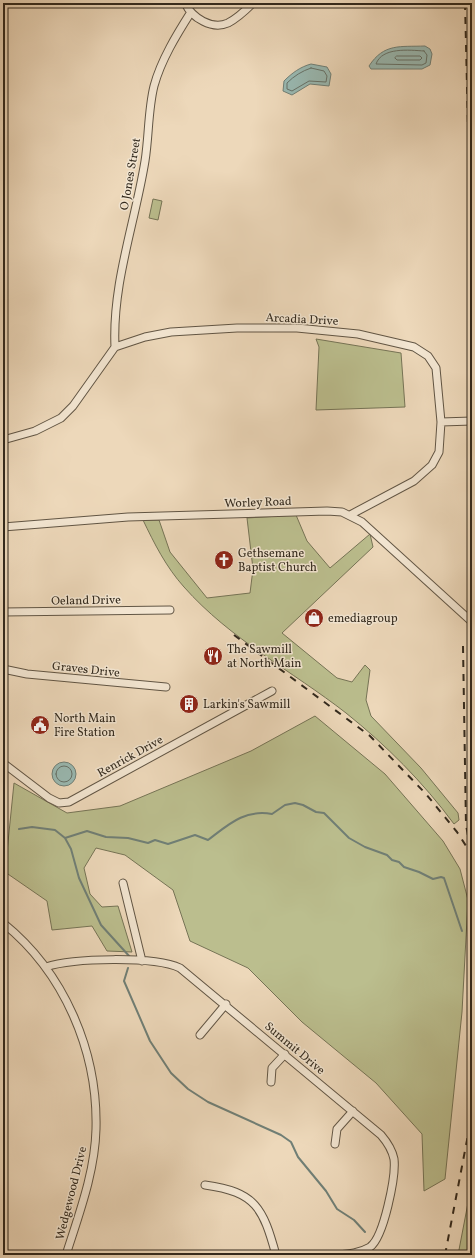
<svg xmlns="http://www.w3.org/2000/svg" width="475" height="1258" viewBox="0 0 475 1258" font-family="Vollkorn,serif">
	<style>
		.green { fill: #bbbe8e; stroke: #767456 }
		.water { fill: #99b9b2; stroke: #707f76 }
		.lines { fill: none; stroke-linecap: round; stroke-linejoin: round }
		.shore { stroke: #667168; stroke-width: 1 }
		.stream { stroke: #707f76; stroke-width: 2 }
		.minor-casing { stroke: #615544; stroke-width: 9 }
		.minor { stroke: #f3e6d2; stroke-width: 7 }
		.rail { stroke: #32291d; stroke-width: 2; stroke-dasharray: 7 7; stroke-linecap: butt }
		.labels { text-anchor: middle; stroke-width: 3; stroke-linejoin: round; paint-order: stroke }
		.street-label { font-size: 12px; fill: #32291d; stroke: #f3e6d2 }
		.poi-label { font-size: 12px; fill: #32291d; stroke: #f3e6d2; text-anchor: start }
	</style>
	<rect width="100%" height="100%" fill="#edd8ba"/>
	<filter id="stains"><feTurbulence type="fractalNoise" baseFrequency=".005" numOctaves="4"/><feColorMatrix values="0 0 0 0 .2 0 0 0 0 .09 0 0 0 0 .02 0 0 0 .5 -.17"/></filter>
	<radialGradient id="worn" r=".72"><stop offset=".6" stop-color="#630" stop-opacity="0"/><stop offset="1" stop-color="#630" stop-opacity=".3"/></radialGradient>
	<path class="green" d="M 153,199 L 162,201 L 158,220 L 149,218 Z
		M 316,339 L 401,353 L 405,407 L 316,410 L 319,347 Z
		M 296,515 L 307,541 L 330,568 L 370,534 L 373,547 L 282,633 L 337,678 L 352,682 L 365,665 L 370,670 L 366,700 L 371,716 L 421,768 L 458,813 L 459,820 L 454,824 C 423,782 386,745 346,713 C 292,671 230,639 184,587 C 166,567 154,543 143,520 L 159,520 L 170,552 L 207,598 L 250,593 L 253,569 L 247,518 Z
		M 315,716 L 385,774 L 443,841 L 460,869 L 468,900 L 462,1012 L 445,1179 L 424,1191 L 422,1134 L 376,1083 L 302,1022 L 248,968 L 190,941 L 173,890 L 125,855 L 96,848 L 84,868 L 90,894 L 102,907 L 118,906 L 132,952 L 107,951 L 92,926 L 52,930 L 47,901 L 5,872 L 14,783 L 67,813 L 120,806 L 251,751 Z
		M 472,1182 L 472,1255 L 458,1255 Z"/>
	<path class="water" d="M 425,46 L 430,49 L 432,54 L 430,65 L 422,69 L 371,69 L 369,66 C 384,43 400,47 425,46 Z
		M 311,64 L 327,67 L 331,74 L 329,86 L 310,84 L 292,95 L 283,91 L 284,81 C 292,73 300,67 311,64 Z
		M52 774a12 12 0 1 1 24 0a12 12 0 1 1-24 0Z"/>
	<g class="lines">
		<path class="shore" d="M 424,51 L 427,55 L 426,63 L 422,65 L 376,64 C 382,47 409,50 424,51 Z
			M 397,56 L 420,56 L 422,58 L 420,60 L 397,60 L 395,58 Z
			M 311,68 L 324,71 L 327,76 L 326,82 L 309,81 L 292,91 L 287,89 L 287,83 C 294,76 302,71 311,68 Z
			M56 774a8 8 0 1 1 16 0a8 8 0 1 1-16 0Z"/>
		<path class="stream" d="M 19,829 L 32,827 L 55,830 L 65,838 L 71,849 L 79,878 L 101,925 L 130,957
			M 65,838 L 87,831 L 106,837 L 128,838 L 148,843 L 155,840 L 168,844 L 195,835 L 208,840 C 228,825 244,809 272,814 L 285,805 L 295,803 L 303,805 L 316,812 L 324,813 L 349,838 L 365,847 L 387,855 L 392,860 L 399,862 L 404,867 L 419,872 L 433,879 L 441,877 L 444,878 L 462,931
			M 128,968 L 124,981 L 150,1041 L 171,1073 L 188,1089 L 208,1102 L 281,1135 L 291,1142 L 298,1157 L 326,1191 L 337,1209 L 354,1220 L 365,1232"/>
		<g class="minor-casing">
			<path id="minor" d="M 185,3 C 192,18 212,30 228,23 C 238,18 245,11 253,3
				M 115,347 C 112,284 135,223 145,161 C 149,136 148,110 154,86 C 161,60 177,34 191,12
				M 441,422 L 472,421
				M 3,440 L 35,431 L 61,418 L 73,406 L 115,347 L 145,337 L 171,332 L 237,328 L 297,328 L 358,334 L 414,347 L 428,356 L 436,368 L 441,422 L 439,452 L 432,465 L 414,481 L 350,515
				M 3,527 L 128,517 L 327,511 L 342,512 L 362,522 L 472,622
				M 3,612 L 170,610
				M 3,669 L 27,674 L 166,687
				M 3,763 L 49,798 L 59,803 L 69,802 L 272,691
				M 123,883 L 142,961
				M 3,923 C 64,972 98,1051 96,1129 C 95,1172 79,1214 66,1255
				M 46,967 C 73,958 154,956 180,968 L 381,1135 C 387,1142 392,1149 394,1159 C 396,1176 384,1237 370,1247 C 360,1253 348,1254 337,1255
				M 200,1035 L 226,1004
				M 271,1082 L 272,1068 L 285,1054
				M 335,1144 L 337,1129 L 353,1111
				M 205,1185 C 256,1192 263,1208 276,1255"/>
		</g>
		<use href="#minor" class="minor"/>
		<path class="rail" d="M 465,3 L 472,292
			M 234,635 L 370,736 L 426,794 L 457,832 L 472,855
			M 463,646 L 466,825 L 470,847
			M 445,1255 L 472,1114"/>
	</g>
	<defs>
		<g id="church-disc" transform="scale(1)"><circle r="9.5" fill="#8f2418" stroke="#f3e6d2"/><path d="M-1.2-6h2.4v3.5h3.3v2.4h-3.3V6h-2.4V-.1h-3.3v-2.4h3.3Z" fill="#fff"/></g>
		<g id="shop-disc" transform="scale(1)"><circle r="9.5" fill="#8f2418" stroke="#f3e6d2"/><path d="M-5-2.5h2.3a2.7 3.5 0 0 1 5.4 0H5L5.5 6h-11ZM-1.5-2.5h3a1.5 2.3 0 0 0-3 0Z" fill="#fff"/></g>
		<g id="restaurant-disc" transform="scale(1)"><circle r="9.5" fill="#8f2418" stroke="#f3e6d2"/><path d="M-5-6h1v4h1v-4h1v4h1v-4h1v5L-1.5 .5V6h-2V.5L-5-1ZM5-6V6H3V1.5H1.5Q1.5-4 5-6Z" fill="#fff"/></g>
		<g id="building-disc" transform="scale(1)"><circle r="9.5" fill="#8f2418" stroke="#f3e6d2"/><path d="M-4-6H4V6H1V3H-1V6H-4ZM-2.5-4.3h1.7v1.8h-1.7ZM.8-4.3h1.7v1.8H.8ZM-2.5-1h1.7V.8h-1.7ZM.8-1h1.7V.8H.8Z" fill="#fff"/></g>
		<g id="civic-disc" transform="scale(1)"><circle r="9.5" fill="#8f2418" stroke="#f3e6d2"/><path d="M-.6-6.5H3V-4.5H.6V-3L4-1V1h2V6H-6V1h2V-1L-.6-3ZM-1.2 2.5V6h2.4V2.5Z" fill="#fff"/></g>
	</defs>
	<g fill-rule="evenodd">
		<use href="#church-disc" x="224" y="560"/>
		<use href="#shop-disc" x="314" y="618"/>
		<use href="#restaurant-disc" x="213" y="656"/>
		<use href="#building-disc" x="189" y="704"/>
		<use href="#civic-disc" x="40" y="725"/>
	</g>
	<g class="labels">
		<g class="street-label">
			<text transform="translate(130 174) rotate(-80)" y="4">O Jones Street</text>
			<text transform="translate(302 319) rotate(3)" y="4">Arcadia Drive</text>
			<text transform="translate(258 502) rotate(-2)" y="4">Worley Road</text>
			<text transform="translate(86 600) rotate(-1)" y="4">Oeland Drive</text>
			<text transform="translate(86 669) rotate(6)" y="4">Graves Drive</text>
			<text transform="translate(130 756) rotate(-29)" y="4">Renrick Drive</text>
			<text transform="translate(295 1048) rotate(40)" y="4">Summit Drive</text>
			<text transform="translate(71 1193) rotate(-76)" y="4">Wedgewood Drive</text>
		</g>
		<g class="poi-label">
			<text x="238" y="557">Gethsemane<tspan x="238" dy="14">Baptist Church</tspan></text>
			<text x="328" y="622">emediagroup</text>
			<text x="227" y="653">The Sawmill<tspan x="227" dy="14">at North Main</tspan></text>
			<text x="203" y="708">Larkin's Sawmill</text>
			<text x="54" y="722">North Main<tspan x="54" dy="14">Fire Station</tspan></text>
		</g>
	</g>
	<rect width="475" height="1258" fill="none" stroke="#edd8ba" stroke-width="16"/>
	<rect x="4" y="4" width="467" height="1250" fill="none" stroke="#32291d" stroke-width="2"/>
	<rect x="8" y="8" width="459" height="1242" fill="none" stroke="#32291d"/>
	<rect width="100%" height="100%" filter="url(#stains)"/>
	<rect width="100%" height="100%" fill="url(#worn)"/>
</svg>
